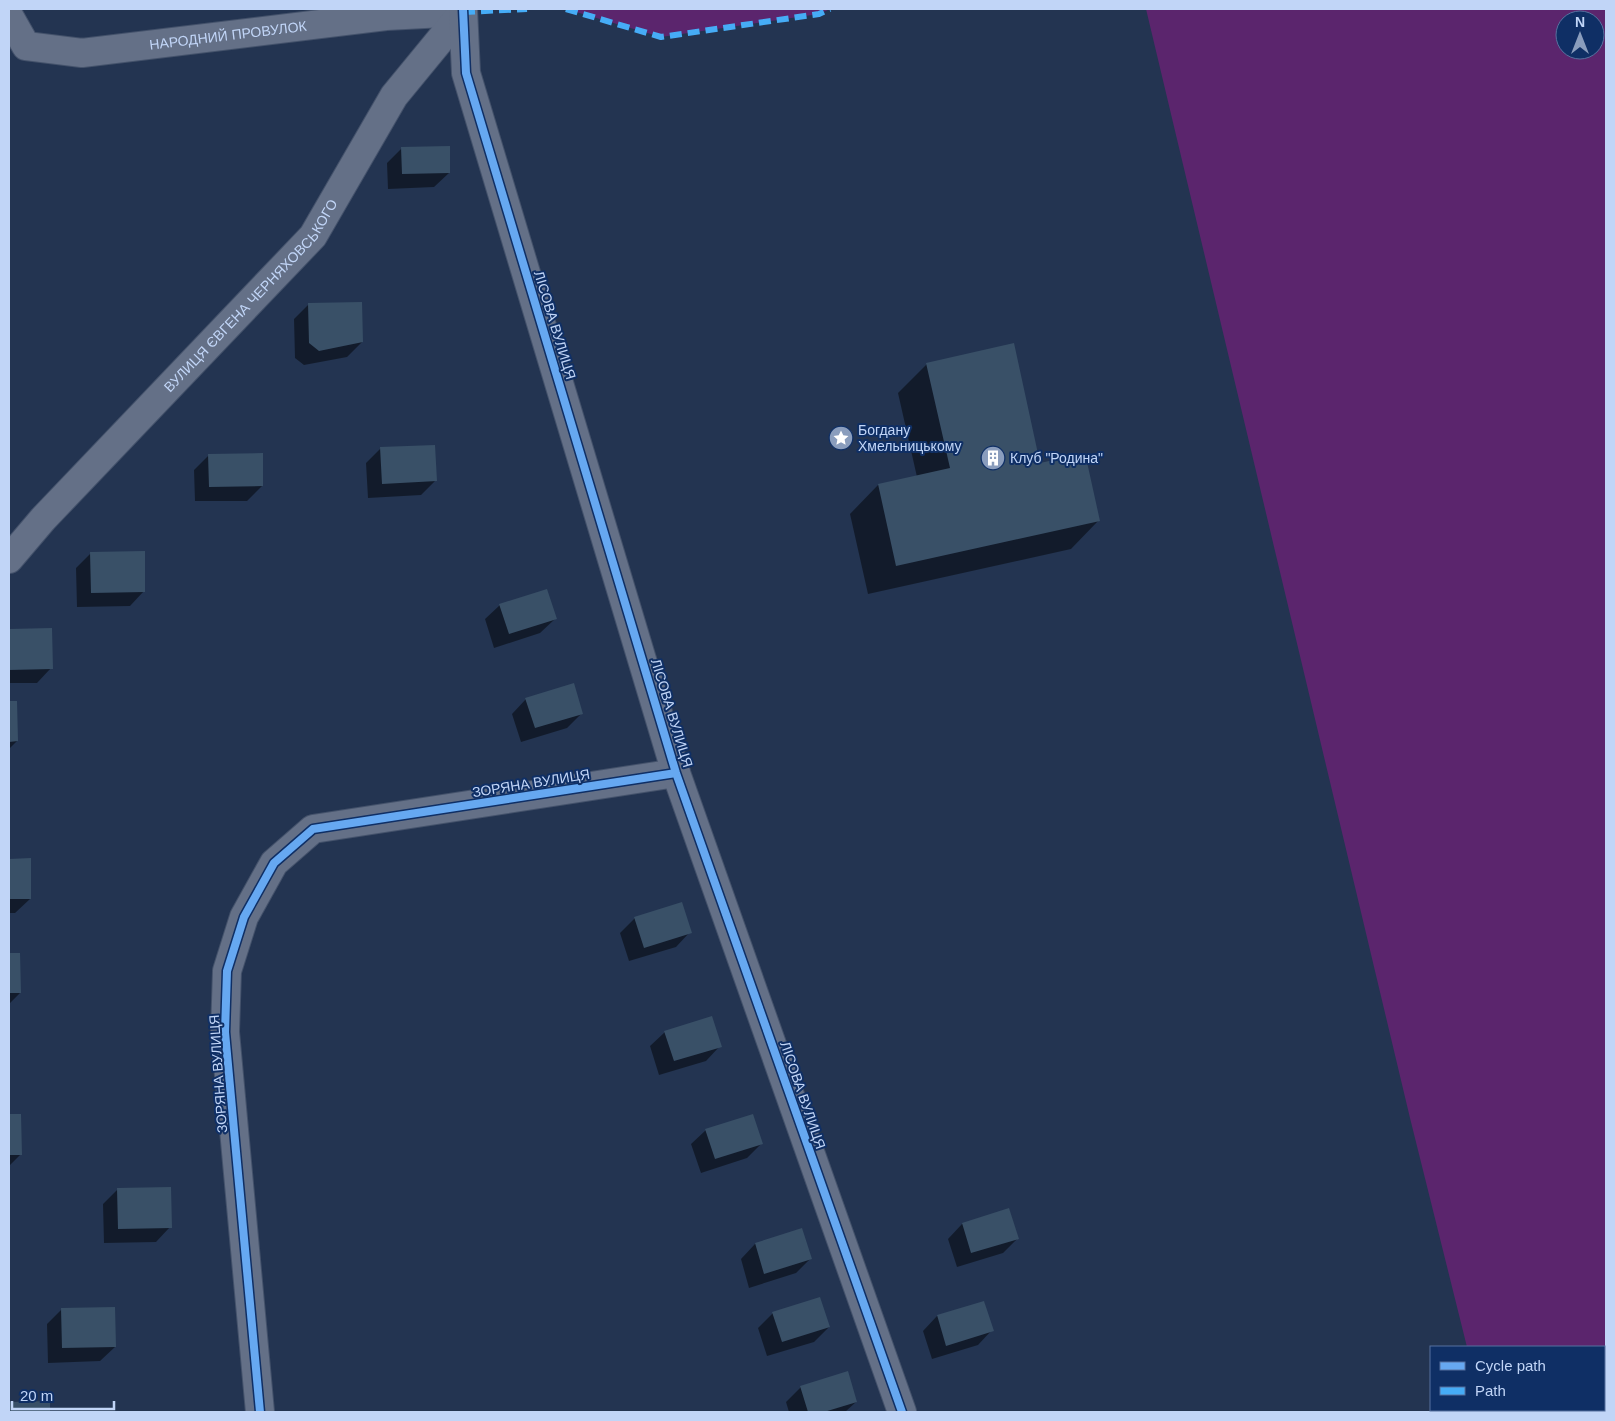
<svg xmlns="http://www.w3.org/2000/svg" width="1615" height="1421" viewBox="0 0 1615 1421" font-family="Helvetica,sans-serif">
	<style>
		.green { fill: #5b256d; fill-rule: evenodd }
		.shadow { fill: #0007 }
		.building { fill: #395067 }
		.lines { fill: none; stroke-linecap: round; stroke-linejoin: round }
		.minor-casing { stroke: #44526b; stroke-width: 30 }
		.tertiary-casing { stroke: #44526b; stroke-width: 30 }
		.minor { stroke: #647087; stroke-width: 28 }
		.tertiary { stroke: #647087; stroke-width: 28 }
		.quiet { stroke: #46acf6; stroke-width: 6; stroke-dasharray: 12 6; stroke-linecap: butt }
		.cycleway-casing { stroke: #0f2f65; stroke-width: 11 }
		.cycleway { stroke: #66a8f1; stroke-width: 8 }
		.labels { text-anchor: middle; stroke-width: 4; stroke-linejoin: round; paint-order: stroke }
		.street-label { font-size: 14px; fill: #c1d5f7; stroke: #0f2f65 }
		.poi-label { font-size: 14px; fill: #c1d5f7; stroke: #0f2f65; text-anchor: start }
	</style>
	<rect width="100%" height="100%" fill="#233451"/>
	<path class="green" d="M 566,9 L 830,9 L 819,14 L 661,37 Z
		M 1146,9 L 1606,9 L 1606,1412 L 1483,1412 L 1483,1410 L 1604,1410 L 1604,1347 L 1467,1347 L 1410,1118 ZM 1565,20 L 1595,20 L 1595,50 L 1565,50 Z"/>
	<path class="shadow" d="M 402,148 L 449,173 L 434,187 L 388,189 L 387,163 Z
		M 309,304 L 362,342 L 347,357 L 304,365 L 295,358 L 294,319 Z
		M 927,364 L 1099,520 L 1071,549 L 868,594 L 850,514 L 878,485 L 917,477 L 898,393 Z
		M 381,448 L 435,481 L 421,495 L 368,498 L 366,463 Z
		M 209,455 L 262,486 L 247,501 L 195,501 L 194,470 Z
		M 91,553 L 144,591 L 130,606 L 77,607 L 76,568 Z
		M 500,605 L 555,619 L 540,633 L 494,648 L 485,619 Z
		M 51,629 L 51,668 L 37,683 L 9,683 L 9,630 Z
		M 526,699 L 582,713 L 567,728 L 521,742 L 512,714 Z
		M 9,702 L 16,702 L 17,741 L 9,749 Z
		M 29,859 L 30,899 L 15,913 L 9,913 L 9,860 Z
		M 635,918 L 690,932 L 676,947 L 629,961 L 620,933 Z
		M 9,954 L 19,954 L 20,993 L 9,1004 Z
		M 665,1032 L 720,1046 L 706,1061 L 659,1075 L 650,1046 Z
		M 9,1115 L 20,1115 L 21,1154 L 9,1166 Z
		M 706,1130 L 761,1144 L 747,1158 L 701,1173 L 691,1144 Z
		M 118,1189 L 170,1227 L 156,1242 L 104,1243 L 103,1204 Z
		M 1009,1210 L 1018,1238 L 1003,1253 L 957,1267 L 948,1239 L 962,1224 Z
		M 802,1230 L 810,1259 L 796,1273 L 749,1288 L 741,1259 L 755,1244 Z
		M 984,1302 L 992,1330 L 978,1345 L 932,1359 L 923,1331 L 937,1316 Z
		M 62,1309 L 115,1347 L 100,1361 L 48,1363 L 47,1324 Z
		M 773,1313 L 829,1327 L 814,1342 L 767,1356 L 758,1328 Z
		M 801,1387 L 856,1402 L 845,1412 L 789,1412 L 786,1402 Z"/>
	<path class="building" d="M 450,146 L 450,173 L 402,174 L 401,147 Z
		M 362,302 L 363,342 L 319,351 L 309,343 L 308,303 Z
		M 1014,343 L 1040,463 L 1085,453 L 1100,521 L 896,566 L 878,484 L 950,468 L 926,363 Z
		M 435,445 L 437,481 L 382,484 L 380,447 Z
		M 263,453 L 263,486 L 209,487 L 208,454 Z
		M 145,551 L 145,592 L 91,593 L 90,552 Z
		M 547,589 L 557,619 L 509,634 L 499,604 Z
		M 52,628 L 53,669 L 9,670 L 9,629 Z
		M 574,683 L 583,714 L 535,728 L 525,698 Z
		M 9,701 L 17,701 L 18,741 L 9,742 Z
		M 31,858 L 31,899 L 9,899 L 9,859 Z
		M 682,902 L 692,933 L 644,948 L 634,917 Z
		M 9,953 L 20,953 L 21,993 L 9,993 Z
		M 712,1016 L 722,1047 L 674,1061 L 664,1031 Z
		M 9,1114 L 21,1114 L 22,1155 L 9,1155 Z
		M 753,1114 L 763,1144 L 715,1159 L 705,1129 Z
		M 171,1187 L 172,1228 L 118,1229 L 117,1188 Z
		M 1009,1208 L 1019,1239 L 971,1253 L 962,1223 Z
		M 802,1228 L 812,1259 L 764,1274 L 755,1243 Z
		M 820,1297 L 830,1327 L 782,1342 L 772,1312 Z
		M 984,1301 L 994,1331 L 946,1346 L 937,1315 Z
		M 115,1307 L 116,1347 L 62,1348 L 61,1308 Z
		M 848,1371 L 857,1402 L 824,1412 L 808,1412 L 800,1386 Z
		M 50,1401 L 50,1412 L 9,1412 L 9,1402 Z"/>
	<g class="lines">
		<g class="minor-casing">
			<g id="minor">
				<path id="s1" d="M 9,16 L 26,46 L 82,53 L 386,16 L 463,12"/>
				<path id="s2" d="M 9,559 L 43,519 L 313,236 L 394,96 L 463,12"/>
				<path d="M 260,1412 L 225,1032 L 227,971 L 244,917 L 274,863 L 313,829 L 676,773"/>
			</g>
		</g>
		<g class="tertiary-casing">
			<path id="tertiary" d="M 463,9 L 466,73 L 676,773 L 902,1412"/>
		</g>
		<use href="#minor" class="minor"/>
		<use href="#tertiary" class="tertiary"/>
		<path class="quiet" d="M 566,9 L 661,37 L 819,14 L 830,9
			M 463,12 L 527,9"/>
		<g class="cycleway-casing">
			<path id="cycleway" d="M 463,9 L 466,73 L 676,773 L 902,1412
				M 260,1412 L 225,1032 L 227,971 L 244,917 L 274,863 L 313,829 L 676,773"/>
		</g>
		<use href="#cycleway" class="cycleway"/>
	</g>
	<defs>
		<g id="sight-disc" transform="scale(1.25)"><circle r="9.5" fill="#8a9dbd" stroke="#0f2f65"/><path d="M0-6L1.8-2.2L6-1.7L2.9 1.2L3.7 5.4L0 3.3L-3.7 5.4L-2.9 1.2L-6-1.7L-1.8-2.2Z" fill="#fff"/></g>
		<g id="building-disc" transform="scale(1.25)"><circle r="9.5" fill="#8a9dbd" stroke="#0f2f65"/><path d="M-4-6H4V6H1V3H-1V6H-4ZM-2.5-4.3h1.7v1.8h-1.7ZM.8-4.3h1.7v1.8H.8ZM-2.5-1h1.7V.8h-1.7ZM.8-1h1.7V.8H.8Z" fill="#fff"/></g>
	</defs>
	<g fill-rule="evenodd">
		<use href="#sight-disc" x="841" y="438"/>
		<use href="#building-disc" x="993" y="458"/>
	</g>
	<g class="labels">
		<g class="street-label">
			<text dy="5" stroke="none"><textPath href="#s1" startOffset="238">НАРОДНИЙ ПРОВУЛОК</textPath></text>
			<text dy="5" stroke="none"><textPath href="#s2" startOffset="358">ВУЛИЦЯ ЄВГЕНА ЧЕРНЯХОВСЬКОГО</textPath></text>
			<text transform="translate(555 325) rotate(73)" y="5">ЛІСОВА ВУЛИЦЯ</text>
			<text transform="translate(672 713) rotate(73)" y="5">ЛІСОВА ВУЛИЦЯ</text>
			<text transform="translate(531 783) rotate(-9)" y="5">ЗОРЯНА ВУЛИЦЯ</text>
			<text transform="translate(218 1074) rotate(-94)" y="5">ЗОРЯНА ВУЛИЦЯ</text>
			<text transform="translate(803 1095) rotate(71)" y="5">ЛІСОВА ВУЛИЦЯ</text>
		</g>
		<g class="poi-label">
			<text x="858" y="435">Богдану<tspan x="858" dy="16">Хмельницькому</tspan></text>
			<text x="1010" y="463">Клуб "Родина"</text>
		</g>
	</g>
	<rect width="1615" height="1421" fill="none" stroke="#c1d5f7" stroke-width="20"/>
	<rect x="1430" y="1346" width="175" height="65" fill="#0f2f65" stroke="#56719f"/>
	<rect x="1440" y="1362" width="25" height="8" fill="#66a8f1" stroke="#56719f"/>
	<text x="1475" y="1371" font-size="15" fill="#c1d5f7">Cycle path</text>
	<rect x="1440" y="1387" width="25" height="8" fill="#46acf6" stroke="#56719f"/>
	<text x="1475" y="1396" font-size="15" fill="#c1d5f7">Path</text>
	<g transform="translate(1580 35)"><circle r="24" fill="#0f2f65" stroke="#56719f"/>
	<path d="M0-4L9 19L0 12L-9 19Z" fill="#8a9dbd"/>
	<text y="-8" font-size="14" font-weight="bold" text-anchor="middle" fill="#c1d5f7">N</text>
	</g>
	<path d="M12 1401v8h102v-8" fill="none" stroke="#c1d5f7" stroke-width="2.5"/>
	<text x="20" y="1401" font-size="15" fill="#c1d5f7" stroke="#0f2f65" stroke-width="4" paint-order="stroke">20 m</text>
</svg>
